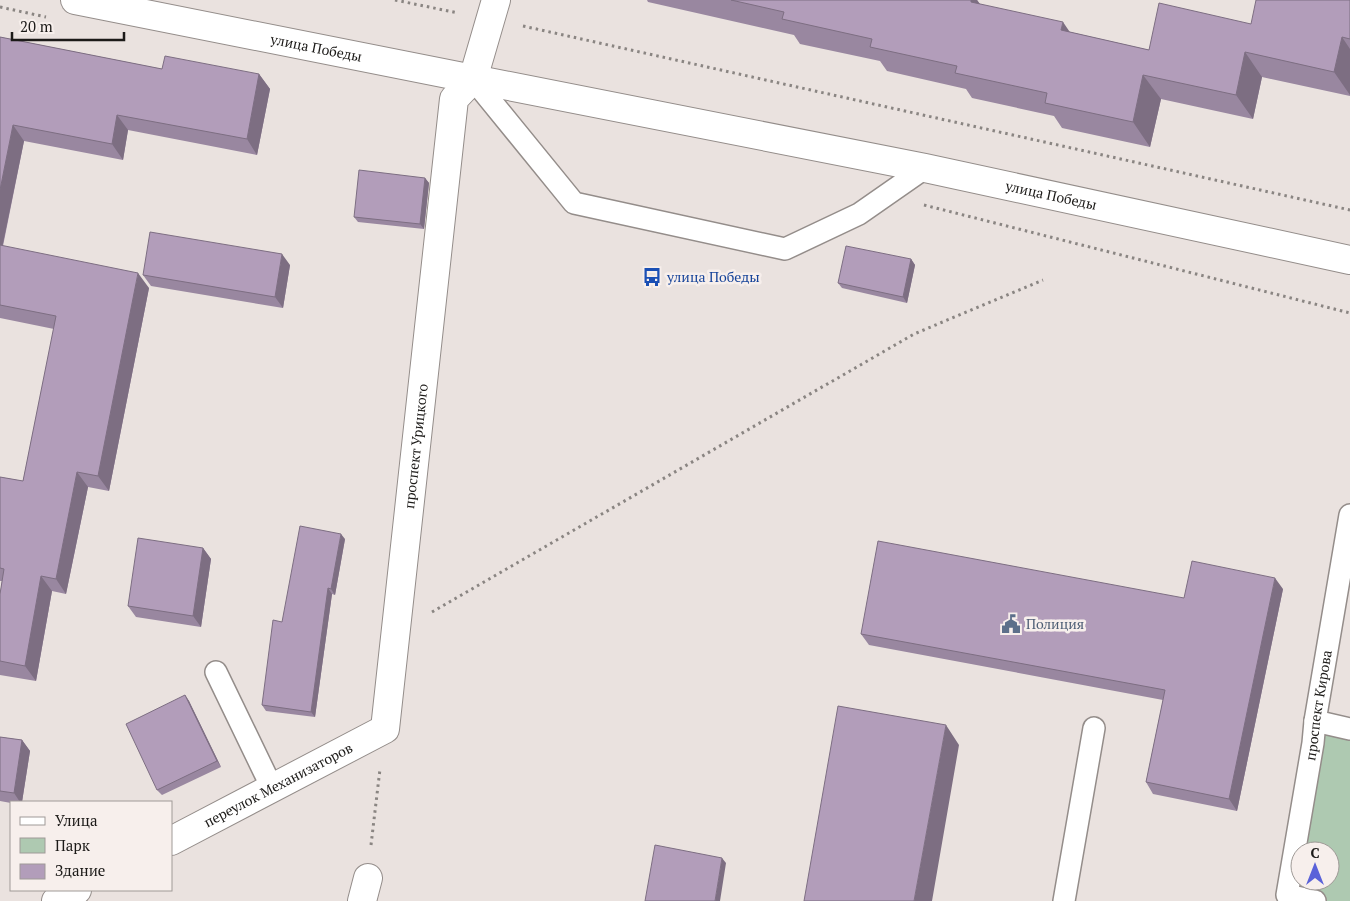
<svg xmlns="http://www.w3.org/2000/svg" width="1350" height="901" viewBox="0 0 1350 901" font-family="'PT Serif',serif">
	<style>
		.green { fill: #aec9b1; fill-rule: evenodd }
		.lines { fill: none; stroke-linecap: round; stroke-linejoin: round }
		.service-casing { stroke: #948d8a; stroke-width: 24 }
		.minor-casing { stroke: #948d8a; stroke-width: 30 }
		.tertiary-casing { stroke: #948d8a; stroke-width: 30 }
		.primary-casing { stroke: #948d8a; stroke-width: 30 }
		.path { stroke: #8a8582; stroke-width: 3; stroke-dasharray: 2.5 4; stroke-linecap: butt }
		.service { stroke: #fff; stroke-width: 21 }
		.minor { stroke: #fff; stroke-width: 28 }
		.tertiary { stroke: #fff; stroke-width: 28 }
		.primary { stroke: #fff; stroke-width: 28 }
		.wall { fill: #9987a0 }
		.shaded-wall { fill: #7d6e82 }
		.building { fill: #b29dba; stroke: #7d6e82 }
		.labels { text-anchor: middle; stroke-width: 5; stroke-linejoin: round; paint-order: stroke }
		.street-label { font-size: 14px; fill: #1c1a18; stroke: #f7efec }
		.transit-label { font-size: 14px; fill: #164399; stroke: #f7efec; text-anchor: start }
		.service-label { font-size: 14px; fill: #4e5e75; stroke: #f7efec; text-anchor: start }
	</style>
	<rect width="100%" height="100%" fill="#eae2df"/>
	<path class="green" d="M 1315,721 L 1350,729 L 1350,901 L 1315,901 L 1287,896 ZM 1300,851 L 1330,851 L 1330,881 L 1300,881 Z"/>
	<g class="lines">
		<g class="service-casing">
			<g id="service">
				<path d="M 473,79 L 574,203 L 785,249 L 859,214 L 925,168"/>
				<path d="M 216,672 L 272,788"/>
				<path d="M 1315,721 L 1350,729"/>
				<path d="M 1064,901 L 1094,728"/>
				<path id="s1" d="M 1315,901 L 1287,895 L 1313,743 L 1315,721 L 1350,515"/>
			</g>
		</g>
		<g class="minor-casing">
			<g id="minor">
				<path id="s2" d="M 171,841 L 385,729 L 454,99 L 473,79"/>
				<path d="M 56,901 L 77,890"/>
				<path d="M 362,901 L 368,878"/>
			</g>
		</g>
		<g class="tertiary-casing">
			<g id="tertiary">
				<path id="s3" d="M 75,0 L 473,79"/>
			</g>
		</g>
		<g class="primary-casing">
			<g id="primary">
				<path id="s4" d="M 496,0 L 473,79 L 925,168 L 1350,260"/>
			</g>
		</g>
		<path class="path" d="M 395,0 L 458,13
			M 0,7 L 46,17
			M 523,26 L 1350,210
			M 924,205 L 1350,313
			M 432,612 L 914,334 L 1043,280
			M 371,845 L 380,769"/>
		<use href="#service" class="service"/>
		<use href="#minor" class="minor"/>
		<use href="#tertiary" class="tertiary"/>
		<use href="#primary" class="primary"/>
	</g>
	<path class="wall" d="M 647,0 L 977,0 L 980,4 L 1070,32 L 1149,50 L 1251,24 L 1350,0 L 1350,96 L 1262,77 L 1253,119 L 1161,99 L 1150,147 L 1062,128 L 1054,116 L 972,98 L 966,89 L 887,71 L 880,61 L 800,44 L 794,35 L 648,2 Z
		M 0,37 L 162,69 L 259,74 L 270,89 L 257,155 L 128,130 L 123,160 L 24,141 L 3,246 L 149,288 L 109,491 L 88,487 L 66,594 L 52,591 L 36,681 L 0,675 L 0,594 L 2,581 L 0,581 L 0,477 L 23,481 L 54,329 L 0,318 Z
		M 425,178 L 429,183 L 424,229 L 358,222 L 354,217 Z
		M 911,259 L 915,265 L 907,303 L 842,288 L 838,283 Z
		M 290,265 L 283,308 L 151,286 L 143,275 Z
		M 345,539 L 335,595 L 332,594 L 315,717 L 266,711 L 262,705 L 282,622 Z
		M 203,548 L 211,559 L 201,627 L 136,617 L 128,606 Z
		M 1283,589 L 1237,811 L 1153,794 L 1146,782 L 1163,700 L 869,645 L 861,634 L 1184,598 Z
		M 185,695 L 189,701 L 221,767 L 162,795 L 157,790 Z
		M 0,737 L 22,740 L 30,751 L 22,802 L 11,803 L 0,801 Z"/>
	<path class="shaded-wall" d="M 971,0 L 977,0 L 990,19 L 971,2 Z
		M 1063,22 L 1080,47 L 1061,30 Z
		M 1342,37 L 1350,49 L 1350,95 L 1334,72 Z
		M 1245,52 L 1262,77 L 1253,119 L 1236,95 Z
		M 259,74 L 270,89 L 257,155 L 247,139 Z
		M 1143,75 L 1161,99 L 1150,147 L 1133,122 Z
		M 117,115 L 128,130 L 123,160 L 112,144 Z
		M 13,125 L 24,141 L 0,258 L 0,190 Z
		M 425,178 L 429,183 L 424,229 L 420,224 Z
		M 282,254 L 290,265 L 283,308 L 275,297 Z
		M 911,259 L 915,265 L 907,303 L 903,297 Z
		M 138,273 L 149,288 L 109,491 L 98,476 Z
		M 77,472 L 88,487 L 66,594 L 56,579 Z
		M 341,534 L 345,539 L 335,595 L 331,589 Z
		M 203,548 L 211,559 L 201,627 L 193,616 Z
		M 41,576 L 52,591 L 36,681 L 25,666 Z
		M 1275,578 L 1283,589 L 1237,811 L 1229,799 Z
		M 328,588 L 332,594 L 315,717 L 311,712 Z
		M 185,695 L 189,701 L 221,767 L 217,761 Z
		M 946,725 L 959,745 L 932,901 L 914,901 Z
		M 22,740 L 30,751 L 22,802 L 20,802 L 14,793 Z
		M 722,858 L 726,863 L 720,901 L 715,901 Z"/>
	<path class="building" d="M 731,0 L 971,0 L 971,2 L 1063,22 L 1061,30 L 1149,50 L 1159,3 L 1251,24 L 1256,0 L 1350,0 L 1350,39 L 1342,37 L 1334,72 L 1245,52 L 1236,95 L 1143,75 L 1133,122 L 1045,103 L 1047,93 L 955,73 L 957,66 L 870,47 L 872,39 L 782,19 L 784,12 Z
		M 0,37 L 162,69 L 165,56 L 259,74 L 247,139 L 117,115 L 112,144 L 13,125 L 0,190 Z
		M 359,170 L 425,178 L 420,224 L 354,217 Z
		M 150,232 L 282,254 L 275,297 L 143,275 Z
		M 0,245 L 138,273 L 98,476 L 77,472 L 56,579 L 41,576 L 25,666 L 0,661 L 0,594 L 4,569 L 0,568 L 0,477 L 23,481 L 56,316 L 0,305 Z
		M 846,246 L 911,259 L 903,297 L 838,283 Z
		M 300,526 L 341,534 L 331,589 L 328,588 L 311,712 L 262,705 L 273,620 L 282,622 Z
		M 138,538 L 203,548 L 193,616 L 128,606 Z
		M 878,541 L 1184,598 L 1192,561 L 1275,578 L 1229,799 L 1146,782 L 1165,690 L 861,634 Z
		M 185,695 L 217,761 L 157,790 L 126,724 Z
		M 838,706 L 946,725 L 914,901 L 804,901 Z
		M 0,737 L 22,740 L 14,793 L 0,791 Z
		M 655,845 L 722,858 L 715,901 L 645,901 Z"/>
	<defs>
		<g id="bus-bare" transform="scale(1.5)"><path d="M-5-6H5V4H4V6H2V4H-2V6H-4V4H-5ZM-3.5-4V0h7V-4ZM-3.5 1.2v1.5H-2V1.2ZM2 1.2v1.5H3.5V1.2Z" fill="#1a4fb4" stroke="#f7efec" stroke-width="2.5" paint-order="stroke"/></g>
		<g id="civic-bare" transform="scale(1.5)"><path d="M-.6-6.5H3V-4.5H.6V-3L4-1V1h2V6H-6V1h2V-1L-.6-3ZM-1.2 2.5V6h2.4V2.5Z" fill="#5c6f8a" stroke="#f7efec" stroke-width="2.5" paint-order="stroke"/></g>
	</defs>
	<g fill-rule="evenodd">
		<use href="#bus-bare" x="652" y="277"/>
		<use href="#civic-bare" x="1011" y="624"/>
	</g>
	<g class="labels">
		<g class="street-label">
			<text dy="5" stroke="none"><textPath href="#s3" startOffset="246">улица Победы</textPath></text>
			<text dy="5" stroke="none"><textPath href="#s4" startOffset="672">улица Победы</textPath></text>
			<text dy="5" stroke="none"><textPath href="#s2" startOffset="526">проспект Урицкого</textPath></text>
			<text dy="5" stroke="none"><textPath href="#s1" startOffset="221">проспект Кирова</textPath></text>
			<text dy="5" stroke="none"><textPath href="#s2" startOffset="121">переулок Механизаторов</textPath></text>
		</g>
		<g class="transit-label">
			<text x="667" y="282">улица Победы</text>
		</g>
		<g class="service-label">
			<text x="1026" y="629">Полиция</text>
		</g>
	</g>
	<rect x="10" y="801" width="162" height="90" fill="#f7efec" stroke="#9f9a97"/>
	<rect x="20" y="817" width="25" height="8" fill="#ffffff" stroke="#9f9a97"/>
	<text x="55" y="826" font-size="15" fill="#1c1a18">Улица</text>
	<rect x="20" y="838" width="25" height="15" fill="#aec9b1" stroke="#9f9a97"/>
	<text x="55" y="851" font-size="15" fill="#1c1a18">Парк</text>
	<rect x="20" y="864" width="25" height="15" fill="#b29dba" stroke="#9f9a97"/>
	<text x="55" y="876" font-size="15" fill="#1c1a18">Здание</text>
	<g transform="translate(1315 866)"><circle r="24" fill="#f7efec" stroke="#9f9a97"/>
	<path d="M0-4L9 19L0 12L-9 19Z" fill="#5a62d9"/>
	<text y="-8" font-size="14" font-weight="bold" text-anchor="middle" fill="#1c1a18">С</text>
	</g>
	<path d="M12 32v8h112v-8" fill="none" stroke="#1c1a18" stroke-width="2.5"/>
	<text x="20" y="32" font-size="15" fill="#1c1a18" stroke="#f7efec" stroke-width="4" paint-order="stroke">20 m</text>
</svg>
